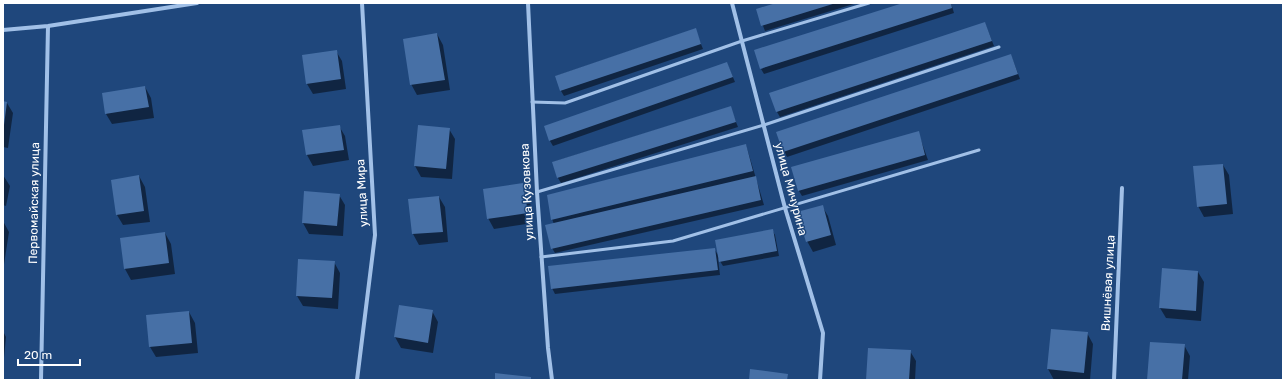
<svg xmlns="http://www.w3.org/2000/svg" width="1286" height="383" viewBox="0 0 1286 383" font-family="Rubik,sans-serif">
	<style>
		.shadow { fill: #0007 }
		.building { fill: #4770a6 }
		.lines { fill: none; stroke-linecap: round; stroke-linejoin: round }
		.service { stroke: #a1c0e7; stroke-width: 3 }
		.minor { stroke: #a1c0e7; stroke-width: 4 }
		.labels { text-anchor: middle; stroke-width: 3; stroke-linejoin: round; paint-order: stroke }
		.street-label { font-size: 12px; fill: #fff; stroke: #1f477c }
	</style>
	<rect width="100%" height="100%" fill="#1f477c"/>
	<path class="shadow" d="M 780,3 L 857,3 L 765,31 L 757,10 Z
		M 907,3 L 951,3 L 954,13 L 764,74 L 761,69 Z
		M 985,23 L 994,46 L 780,117 L 777,112 Z
		M 695,29 L 703,49 L 564,96 L 561,91 L 556,76 Z
		M 437,34 L 443,45 L 450,90 L 417,95 L 411,84 Z
		M 336,51 L 342,61 L 346,89 L 313,94 L 307,84 Z
		M 1011,55 L 1020,79 L 787,157 L 784,151 Z
		M 727,63 L 735,82 L 553,146 L 550,141 L 545,127 Z
		M 145,87 L 151,98 L 154,118 L 112,124 L 106,114 Z
		M 3,102 L 7,103 L 13,113 L 8,148 L 3,147 Z
		M 730,107 L 738,127 L 561,183 L 558,178 L 553,162 Z
		M 339,126 L 345,136 L 349,160 L 313,166 L 307,155 L 303,131 Z
		M 419,126 L 449,129 L 455,139 L 452,179 L 421,177 L 415,166 Z
		M 918,132 L 928,160 L 802,196 L 799,191 L 792,168 Z
		M 746,145 L 764,205 L 555,253 L 552,248 L 554,224 L 552,219 Z
		M 1223,165 L 1229,175 L 1233,214 L 1204,217 L 1198,206 Z
		M 3,175 L 10,186 L 6,206 L 3,205 Z
		M 139,176 L 145,187 L 150,222 L 123,225 L 117,215 Z
		M 523,184 L 529,194 L 533,223 L 494,229 L 488,218 Z
		M 305,192 L 339,195 L 345,205 L 343,236 L 309,234 L 303,223 Z
		M 439,197 L 445,207 L 448,242 L 419,245 L 413,234 L 409,200 Z
		M 822,206 L 828,216 L 836,245 L 813,252 L 807,241 Z
		M 3,221 L 9,232 L 3,271 Z
		M 772,230 L 775,235 L 779,256 L 723,266 L 718,258 L 720,275 L 555,294 L 552,288 L 714,249 L 719,256 Z
		M 165,233 L 171,244 L 175,274 L 131,280 L 125,269 L 121,239 Z
		M 334,262 L 340,273 L 338,309 L 303,306 L 297,296 Z
		M 1198,272 L 1204,282 L 1201,321 L 1166,318 L 1160,308 Z
		M 432,311 L 438,322 L 433,353 L 401,348 L 395,337 Z
		M 189,312 L 195,323 L 198,353 L 156,357 L 150,347 Z
		M 1052,330 L 1087,333 L 1093,344 L 1090,380 L 1054,380 L 1048,369 Z
		M 3,331 L 6,337 L 3,368 Z
		M 1184,345 L 1190,356 L 1188,380 L 1148,380 Z
		M 910,351 L 916,361 L 915,380 L 867,380 Z"/>
	<path class="building" d="M 776,3 L 836,3 L 761,26 L 756,9 Z
		M 903,3 L 951,3 L 952,8 L 760,69 L 754,50 Z
		M 985,22 L 992,41 L 776,112 L 769,93 Z
		M 696,28 L 701,44 L 560,91 L 555,76 Z
		M 437,33 L 445,80 L 410,85 L 403,39 Z
		M 337,50 L 341,79 L 306,84 L 302,55 Z
		M 1011,54 L 1018,74 L 783,152 L 776,132 Z
		M 727,62 L 733,77 L 549,141 L 544,126 Z
		M 145,86 L 149,107 L 105,114 L 102,93 Z
		M 3,101 L 7,102 L 4,125 L 3,125 Z
		M 731,106 L 736,122 L 557,178 L 552,162 Z
		M 340,125 L 344,150 L 306,155 L 302,130 Z
		M 418,125 L 450,128 L 446,169 L 414,166 Z
		M 919,131 L 925,155 L 798,191 L 791,167 Z
		M 746,144 L 753,171 L 551,220 L 547,195 Z
		M 1223,164 L 1227,204 L 1197,207 L 1193,166 Z
		M 139,175 L 144,211 L 116,215 L 111,180 Z
		M 756,176 L 761,200 L 551,249 L 545,225 Z
		M 523,183 L 528,213 L 487,219 L 483,189 Z
		M 304,191 L 340,194 L 337,226 L 302,223 Z
		M 439,196 L 443,232 L 412,234 L 408,199 Z
		M 823,205 L 831,235 L 806,242 L 797,212 Z
		M 773,229 L 777,251 L 719,262 L 715,240 Z
		M 165,232 L 169,263 L 124,269 L 120,238 Z
		M 715,248 L 718,270 L 551,289 L 548,266 Z
		M 298,259 L 335,261 L 332,298 L 296,296 Z
		M 1162,268 L 1198,271 L 1196,311 L 1159,308 Z
		M 399,305 L 433,310 L 428,343 L 394,337 Z
		M 189,311 L 192,343 L 149,347 L 146,315 Z
		M 1051,329 L 1088,332 L 1084,373 L 1047,369 Z
		M 1150,342 L 1185,344 L 1182,380 L 1147,380 Z
		M 868,348 L 911,350 L 909,380 L 866,380 Z
		M 750,369 L 788,374 L 787,380 L 749,380 Z
		M 495,373 L 531,377 L 531,380 L 495,380 Z"/>
	<g class="lines">
		<path class="service" d="M 532,102 L 565,103 L 742,41 L 869,3
			M 537,192 L 764,125 L 999,47
			M 541,257 L 673,241 L 979,150"/>
		<path class="minor" d="M 528,3 L 537,192 L 548,348 L 552,380
			M 732,3 L 785,208 L 823,333 L 820,380
			M 3,30 L 48,26 L 197,3
			M 41,380 L 48,26
			M 357,380 L 375,235 L 362,3
			M 1114,380 L 1122,188"/>
	</g>
	<g class="labels">
		<g class="street-label">
			<text transform="translate(791 189) rotate(75)" y="4">улица Мичурина</text>
			<text transform="translate(527 192) rotate(-93)" y="4">улица Кузовкова</text>
			<text transform="translate(362 193) rotate(-93)" y="4">улица Мира</text>
			<text transform="translate(34 203) rotate(-89)" y="4">Первомайская улица</text>
			<text transform="translate(1108 283) rotate(-87)" y="4">Вишнёвая улица</text>
		</g>
	</g>
	<rect width="1286" height="383" fill="none" stroke="#ffffff" stroke-width="8"/>
	<path d="M18 359v6h62v-6" fill="none" stroke="#ffffff" stroke-width="2"/>
	<text x="24" y="359" font-size="12" fill="#ffffff" stroke="#1f477c" stroke-width="3" paint-order="stroke">20 m</text>
</svg>
